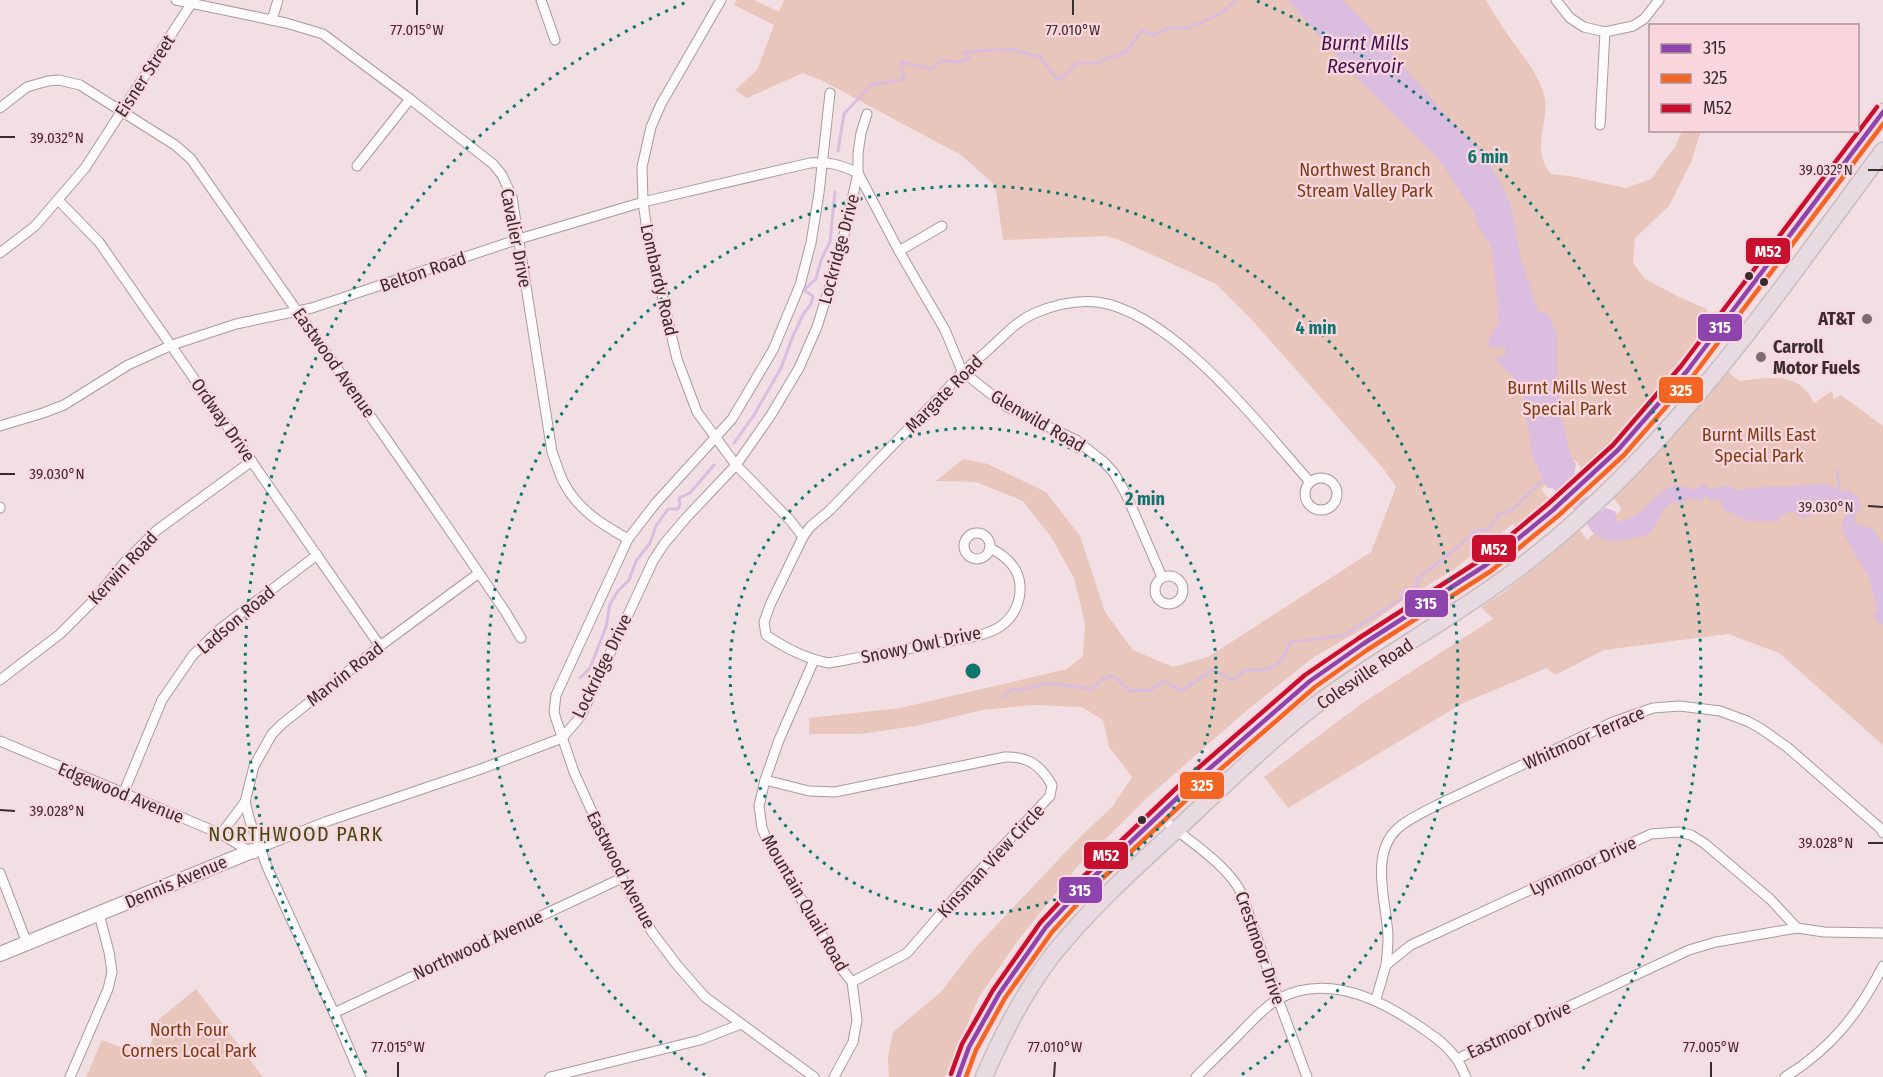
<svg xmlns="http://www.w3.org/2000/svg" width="1883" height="1077" viewBox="0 0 1883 1077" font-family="'Fira Sans Condensed',sans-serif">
  <rect width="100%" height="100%" fill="#f2dfe3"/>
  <g fill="#e8c6bb">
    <path d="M736,0H754L779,12L784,0H1486C1493,12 1500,24 1508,35C1521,54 1541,76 1545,99C1548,125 1531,151 1551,174L1570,176L1626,188L1651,179L1675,147L1682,131H1701L1691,162L1669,206L1635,238L1633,263L1645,279L1679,297L1707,309V311L1717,316C1676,371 1632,422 1583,470L1575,460L1541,489L1549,499L1516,528L1513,524L1453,570L1402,601L1368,626L1314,657L1252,706L1148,797L1077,867L1019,939L979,997L945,1077H889L888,1057L893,1032L941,992L975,948L1075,842L1112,807L1132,777L1109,747L1103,720L1082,707L1034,705L983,710L915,726L860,734H809V718L900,708L1067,669L1083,656L1085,623L1074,578L1051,537L1023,501L976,482L936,481L963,459L988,464L1046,492L1080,536L1105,612L1133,650L1173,667L1208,657L1371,552L1396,487L1383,468L1251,319L1216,284L1122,241L1107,236L1003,240L995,185L961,155L821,80L803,73L747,98L735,90L757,70L774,25L734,5Z"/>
    <path d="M1725,369L1739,381C1769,378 1798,370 1814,403L1832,391L1834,399L1841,395L1883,426V745L1779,653L1728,634L1604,650L1555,675L1547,668L1463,703L1288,808L1264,777L1361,704L1493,619L1481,607L1504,592L1555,552L1552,549L1578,527L1587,540L1622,509L1612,497Z"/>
    <polygon points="196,989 263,1077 86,1077 102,1040 147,1057 158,1020"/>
  </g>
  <g fill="#dabddf">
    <polygon points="1288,0 1343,0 1374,32 1445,114 1482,151 1503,187 1512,209 1521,258 1538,311 1548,314 1557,334 1557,388 1561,413 1571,457 1576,464 1574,475 1562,485 1560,489 1547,488 1532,454 1521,385 1495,359 1506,354 1505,347 1493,348 1487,344 1498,323 1497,296 1491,246 1478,226 1474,213 1439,159 1345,65"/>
    <path d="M1704,484L1711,489L1726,485L1738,491L1746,488L1825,484L1834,487L1838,491H1850L1858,498L1861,506L1855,516L1856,524L1872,528L1879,539L1883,542V625L1877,623L1873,614L1877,610L1870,580L1844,535L1842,524L1847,509L1839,504L1825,500L1811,515L1801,519L1793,511L1781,516L1778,521H1747L1723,509L1721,500H1711L1705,496L1701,501L1689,498L1682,503H1669L1649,534C1626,540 1601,550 1587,524L1605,508L1615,511L1618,523C1624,520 1630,518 1636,515C1658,501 1663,476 1693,490Z"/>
  </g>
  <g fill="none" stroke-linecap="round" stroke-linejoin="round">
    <g stroke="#dabddf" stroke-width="3">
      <polyline points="838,151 844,114 871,85 904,79 901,62 932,69 941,60 957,62 970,59 964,52 1011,49 1041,57 1052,74 1060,80 1077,63 1096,63 1126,52 1142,31 1153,35 1170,28 1189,28 1221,13 1236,0"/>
      <polyline points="734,443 754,415 781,368 793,336 804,313 811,304 813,296 804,290 816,279 821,260 830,242 835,192"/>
      <polyline points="1837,470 1840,495"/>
      <polyline points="580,678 590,668 606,627 610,604 618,591 629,580 636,561 650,543 656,526 668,509 678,509 680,504 679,498 690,493 714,465"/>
      <path d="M1003,697L1012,689L1021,690L1049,683L1092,689L1102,679L1111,676L1117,679L1130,691L1151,690L1164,681L1182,691L1212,670L1234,680L1245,670C1272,670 1280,670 1290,642L1343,636L1401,599L1403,591L1419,587L1416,580L1458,547L1475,531L1489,529L1499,514L1512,510L1544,479"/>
    </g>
    <polyline stroke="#dabddf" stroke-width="18" points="1554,464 1556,479 1598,521"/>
    <g stroke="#a99a9e" stroke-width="11">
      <g id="street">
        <path d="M176,0L286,23L323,34L410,99L493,164L502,175L512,197L552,452C556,462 559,474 564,483C578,510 603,525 628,539"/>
        <polyline points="541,0 555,40"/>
        <polyline points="721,0 661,104 651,127 642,167 643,202 647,230 677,359 697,412 736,465 790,520 803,537"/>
        <polyline points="1556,0 1570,18 1584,27 1605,32 1633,26 1644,19 1659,0"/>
        <polyline points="272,20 278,0"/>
        <polyline points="0,108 27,87 48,81 59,80 80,85 175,145 191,159 431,503 505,611 521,638"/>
        <polyline points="1600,125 1605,32"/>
        <polyline points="357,166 410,99"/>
        <polyline points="858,173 899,251 945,330 962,371 1007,407 1076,440 1104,462 1114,473 1126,494 1162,577"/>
        <polyline points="58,200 99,242 380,646"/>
        <polyline points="899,251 942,226"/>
        <polyline points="0,253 35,226 85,168 191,4"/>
        <path d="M0,426L43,413L64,405L128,365L172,345L236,324L312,308L519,239L643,202L810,163C828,161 841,165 858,173"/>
        <circle cx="1321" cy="494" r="16"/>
        <polyline points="0,507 0,508"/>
        <circle cx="977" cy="546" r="13"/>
        <path d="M990,548C1006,556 1019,567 1020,586C1021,601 1014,617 1001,626C985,637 959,639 939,643C903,650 866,656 829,663C807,659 785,648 766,635L764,622L770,605L803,537L810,527L830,510L949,387C961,371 974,363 988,350C1003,337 1016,321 1035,313C1054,305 1076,300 1097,302C1173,312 1261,427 1310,482"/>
        <circle cx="1169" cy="590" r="14"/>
        <polyline points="814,660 779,740 765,780 759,806 762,828 766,838 841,968 852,982 857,1020 853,1042 834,1077"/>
        <polyline points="0,680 60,634 93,601 125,562 157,530 252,461"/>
        <polyline points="0,741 221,834 254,854"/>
        <path d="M765,780L809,791L835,792L1005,757C1028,756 1040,765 1052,785L1050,796L959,893L907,953L852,982"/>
        <polyline points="123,794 162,700 193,655 220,629 317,555"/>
        <path d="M1158,815C1185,839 1227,863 1242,894L1278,999L1307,1077"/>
        <polyline points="221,834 245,802"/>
        <polyline points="252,851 325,822 481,769 562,738 581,716 653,561 664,544 686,518 736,465 771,415 799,368 817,327 840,253 858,173 858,153 861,133 867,114"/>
        <polyline points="0,873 27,943"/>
        <path d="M1386,965C1387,956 1388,946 1388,937C1387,903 1369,856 1397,829C1408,819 1424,812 1437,805L1613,722L1653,708L1680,706L1720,711L1747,721L1760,728L1787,747L1880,828L1883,833"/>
        <polyline points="1376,999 1386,965 1411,945 1651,834 1678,832 1691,835 1704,843 1770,899 1797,928"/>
        <polyline points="334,1013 622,878"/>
        <polyline points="1457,1059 1689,950 1716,942 1797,928 1824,932 1883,933"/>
        <polyline points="70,1077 108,989 112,972 109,952 99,914"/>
        <polyline points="361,1077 334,1013 268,869 250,821 245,802 254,766 272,734 282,724 380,646 479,573"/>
        <polyline points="550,1077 700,1040 741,1024"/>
        <polyline points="814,1077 705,997 677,965 652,932 622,878 574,772 556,719 554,712 556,695 628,539 655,504 732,419 773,350 800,285 811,243 819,193 830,93"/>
        <path d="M1196,1077C1213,1060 1231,1043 1248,1025C1257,1016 1268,1004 1280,998C1325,975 1374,996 1413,1022C1428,1032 1444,1042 1455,1057C1460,1062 1462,1070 1466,1077"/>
        <path d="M1785,1077C1831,1049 1859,1013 1883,966"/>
      </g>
    </g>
    <g stroke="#a99a9e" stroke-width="16">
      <polyline id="secondary" points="0,954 252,851"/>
    </g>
    <g stroke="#c7bebf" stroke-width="19">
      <g id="highway">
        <polyline points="958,1077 969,1047 999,994 1046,927 1085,885 1194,782 1261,722 1310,681 1363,644 1486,565 1553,510 1618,450 1687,371 1883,112"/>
        <path d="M984,1077C1002,1035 1023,994 1051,957C1095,901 1152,853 1204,804C1247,764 1289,722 1338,689C1410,639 1487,597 1554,540C1685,430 1782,287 1883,151"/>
      </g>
    </g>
    <use href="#street" stroke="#fdfafb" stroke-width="9"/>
    <use href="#secondary" stroke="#fdfafb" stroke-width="14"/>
    <use href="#highway" stroke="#e7dae1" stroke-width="16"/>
    <g stroke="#fad7df" stroke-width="9">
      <polyline id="bus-1" points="958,1077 969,1047 999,994 1046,927 1085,885 1194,782 1310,681 1363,644 1486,565 1553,510 1618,450 1687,371 1883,112"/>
    </g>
    <g stroke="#fad7df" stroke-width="9">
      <polyline id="bus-2" points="966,1077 976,1050 1005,998 1052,932 1090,890 1199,788 1315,687 1367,650 1491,571 1558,516 1624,455 1693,376 1883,124"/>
    </g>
    <g stroke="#fad7df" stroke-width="9">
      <polyline id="bus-3" points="951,1074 962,1044 993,990 1040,923 1080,880 1189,776 1305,675 1359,638 1482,559 1548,504 1613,445 1681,366 1877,107"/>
    </g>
    <use href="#bus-1" stroke="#8e44ad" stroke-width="4.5"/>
    <use href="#bus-2" stroke="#f26522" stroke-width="4.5"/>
    <use href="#bus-3" stroke="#c8102e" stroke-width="4.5"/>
  </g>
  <path fill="none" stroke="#392c2f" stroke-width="2" d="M417,15V0M1073,15V0M0,137H15M1868,170H1883M0,474H15M1868,506L1883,507M0,810L15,811M1868,843H1883M398,1077V1062M1054,1077L1055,1062M1711,1077V1062"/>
  <g fill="none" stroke="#0f766e" stroke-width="3" stroke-dasharray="3 6">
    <circle cx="973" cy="671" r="243"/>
    <path d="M705 1075A485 485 0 1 1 1241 1075"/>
    <path d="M366 1073A728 728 0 0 1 689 1M1257 1A728 728 0 0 1 1580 1073"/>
  </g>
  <g fill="#392c2f" stroke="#fad7df" stroke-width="2">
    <circle cx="1749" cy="276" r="5"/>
    <circle cx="1764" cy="282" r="5"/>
    <circle cx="1142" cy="820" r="5"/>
  </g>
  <g fill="#7a6b6e" stroke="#fad7df" stroke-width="2">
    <circle cx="1867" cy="319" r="6"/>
    <circle cx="1761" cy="357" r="6"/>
  </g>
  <g text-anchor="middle" stroke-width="4.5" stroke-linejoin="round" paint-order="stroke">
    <g font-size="18" fill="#392c2f" stroke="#fad7df">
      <text transform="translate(145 76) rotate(-57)" y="6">Eisner Street</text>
      <text transform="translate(516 238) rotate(79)" y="6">Cavalier Drive</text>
      <text transform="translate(839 249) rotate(-75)" y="6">Lockridge Drive</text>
      <text transform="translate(423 272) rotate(-19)" y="6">Belton Road</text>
      <text transform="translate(659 280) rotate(77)" y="6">Lombardy Road</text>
      <text transform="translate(334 363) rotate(55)" y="6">Eastwood Avenue</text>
      <text transform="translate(944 394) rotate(-45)" y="6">Margate Road</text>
      <text transform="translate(223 420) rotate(55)" y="6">Ordway Drive</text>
      <text transform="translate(1038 421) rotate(30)" y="6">Glenwild Road</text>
      <text transform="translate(123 568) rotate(-47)" y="6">Kerwin Road</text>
      <text transform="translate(236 620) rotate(-40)" y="6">Ladson Road</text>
      <text transform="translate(921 645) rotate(-12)" y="6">Snowy Owl Drive</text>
      <text transform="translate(602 666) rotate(-64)" y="6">Lockridge Drive</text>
      <text transform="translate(345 674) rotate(-38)" y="6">Marvin Road</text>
      <text transform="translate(1365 674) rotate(-34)" y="6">Colesville Road</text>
      <text transform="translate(1584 738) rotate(-24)" y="6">Whitmoor Terrace</text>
      <text transform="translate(121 793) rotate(22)" y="6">Edgewood Avenue</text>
      <text transform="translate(991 861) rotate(-47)" y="6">Kinsman View Circle</text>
      <text transform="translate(1583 866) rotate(-25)" y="6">Lynnmoor Drive</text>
      <text transform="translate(621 870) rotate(63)" y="6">Eastwood Avenue</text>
      <text transform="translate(176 882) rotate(-23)" y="6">Dennis Avenue</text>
      <text transform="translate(805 903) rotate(60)" y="6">Mountain Quail Road</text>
      <text transform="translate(478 945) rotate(-25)" y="6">Northwood Avenue</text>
      <text transform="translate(1260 948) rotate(71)" y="6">Crestmoor Drive</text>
      <text transform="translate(1519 1030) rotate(-25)" y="6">Eastmoor Drive</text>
    </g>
    <g font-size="18" fill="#7c3c12" stroke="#fad7df">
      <text x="1365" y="176">Northwest Branch<tspan x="1365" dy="21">Stream Valley Park</tspan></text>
      <text x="1567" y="394">Burnt Mills West<tspan x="1567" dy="21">Special Park</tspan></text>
      <text x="1759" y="441">Burnt Mills East<tspan x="1759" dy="21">Special Park</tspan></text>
      <text x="189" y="1036">North Four<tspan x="189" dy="21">Corners Local Park</tspan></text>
    </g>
    <g font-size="18" font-weight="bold" fill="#392c2f" stroke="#fad7df" text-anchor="end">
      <text x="1855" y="325">AT&amp;T</text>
      <text x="1773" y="353" text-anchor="start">Carroll<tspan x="1773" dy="21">Motor Fuels</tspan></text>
    </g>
    <g font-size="20" font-style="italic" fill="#3d144b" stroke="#fad7df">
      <text x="1365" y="50">Burnt Mills<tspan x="1365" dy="23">Reservoir</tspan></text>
    </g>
    <g font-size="20" letter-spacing="1.5" fill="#3f490e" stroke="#fad7df">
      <text x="296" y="841">NORTHWOOD PARK</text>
    </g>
  </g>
  <g font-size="15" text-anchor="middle" fill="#392c2f" stroke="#fad7df" stroke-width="4.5" stroke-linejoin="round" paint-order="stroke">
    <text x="417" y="35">77.015°W</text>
    <text x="1073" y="35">77.010°W</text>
    <text x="57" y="143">39.032°N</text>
    <text x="1826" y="175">39.032°N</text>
    <text x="57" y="479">39.030°N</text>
    <text x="1826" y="512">39.030°N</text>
    <text x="57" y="816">39.028°N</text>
    <text x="1826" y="848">39.028°N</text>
    <text x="398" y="1052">77.015°W</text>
    <text x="1055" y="1052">77.010°W</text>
    <text x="1711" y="1052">77.005°W</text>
  </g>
  <circle cx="973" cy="671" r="9" fill="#0f766e" stroke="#fad7df" stroke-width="3"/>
  <g font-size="18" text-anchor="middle" font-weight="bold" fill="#0f766e" stroke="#fad7df" stroke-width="4.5" stroke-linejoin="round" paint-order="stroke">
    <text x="1488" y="163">6 min</text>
    <text x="1316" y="334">4 min</text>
    <text x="1145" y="505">2 min</text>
  </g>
  <g stroke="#fad7df" stroke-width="2">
    <rect x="1745" y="237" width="46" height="28" rx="6" fill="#c8102e"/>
    <rect x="1697" y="313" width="46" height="29" rx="6" fill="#8e44ad"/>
    <rect x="1658" y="376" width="46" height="28" rx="6" fill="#f26522"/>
    <rect x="1471" y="534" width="46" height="29" rx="6" fill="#c8102e"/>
    <rect x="1404" y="589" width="45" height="29" rx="6" fill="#8e44ad"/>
    <rect x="1179" y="771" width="46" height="29" rx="6" fill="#f26522"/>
    <rect x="1083" y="841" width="46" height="29" rx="6" fill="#c8102e"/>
    <rect x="1058" y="876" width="45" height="28" rx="6" fill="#8e44ad"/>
  </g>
  <g font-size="16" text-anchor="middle" font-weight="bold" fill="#fff">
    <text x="1768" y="257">M52</text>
    <text x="1720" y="333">315</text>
    <text x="1681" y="396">325</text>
    <text x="1494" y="555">M52</text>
    <text x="1426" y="609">315</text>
    <text x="1202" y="791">325</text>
    <text x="1106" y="861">M52</text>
    <text x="1080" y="896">315</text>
  </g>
  <rect x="1649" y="24" width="210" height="108" fill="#fad7df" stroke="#ad9399" stroke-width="1.5"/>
  <rect x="1661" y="44" width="30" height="9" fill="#8e44ad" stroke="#ad9399" stroke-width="1.5"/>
  <text x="1703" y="54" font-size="18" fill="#392c2f">315</text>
  <rect x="1661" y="74" width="30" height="9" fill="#f26522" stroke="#ad9399" stroke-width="1.5"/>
  <text x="1703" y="84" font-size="18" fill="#392c2f">325</text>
  <rect x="1661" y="104" width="30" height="9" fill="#c8102e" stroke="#ad9399" stroke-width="1.5"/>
  <text x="1703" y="114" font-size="18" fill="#392c2f">M52</text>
</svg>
